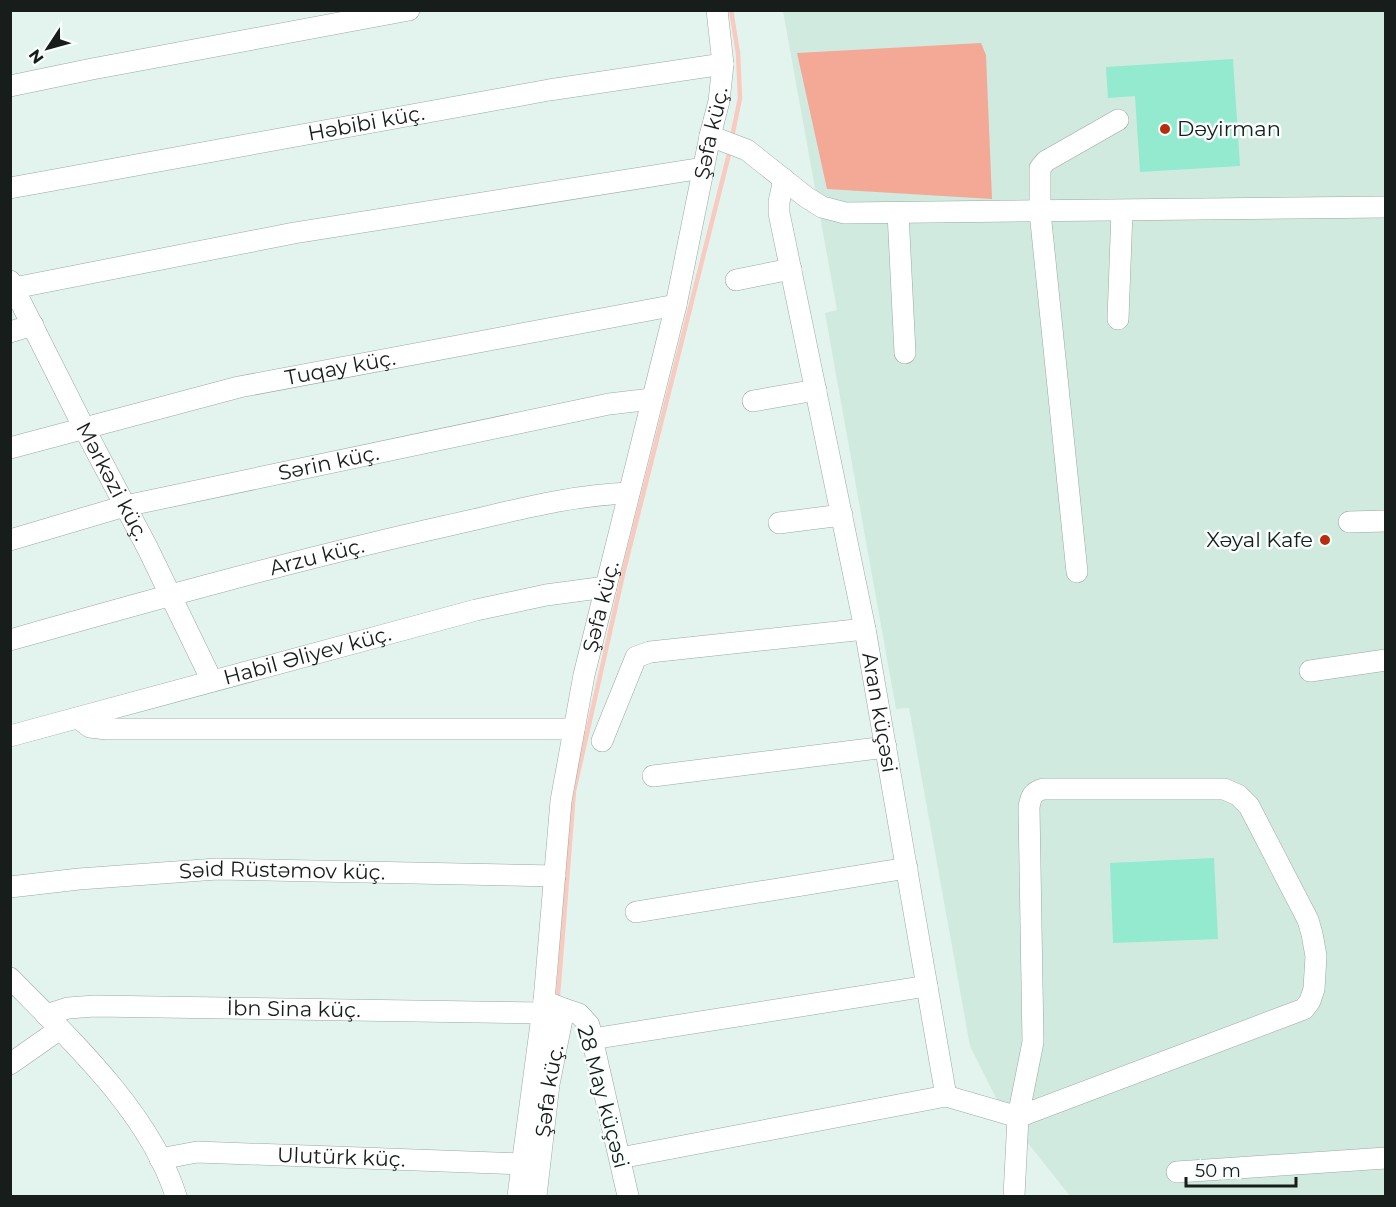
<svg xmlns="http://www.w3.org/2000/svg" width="1396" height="1207" viewBox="0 0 1396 1207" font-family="Montserrat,sans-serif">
  <rect width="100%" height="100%" fill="#e3f4ee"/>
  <polygon fill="#d0eae0" points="783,11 1385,11 1385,1196 1070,1196 1003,1112 970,1046 909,708 896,709 825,313 837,310"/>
  <polygon fill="#f4a997" points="981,43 986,55 992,199 827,189 797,53"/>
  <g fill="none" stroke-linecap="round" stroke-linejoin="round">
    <g stroke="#f9cabf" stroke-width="4.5">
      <polyline points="731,10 738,53 740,98 732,137"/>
      <polyline points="558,995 574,791 624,570 729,154"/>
    </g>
  </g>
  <g fill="#93eace">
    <polygon points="1233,59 1240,166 1140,172 1135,96 1108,98 1106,67"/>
    <polygon points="1214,858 1218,939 1113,943 1110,863"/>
  </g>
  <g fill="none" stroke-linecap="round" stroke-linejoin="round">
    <g stroke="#99a9a3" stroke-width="22">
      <g id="minor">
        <polyline points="10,86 92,69 409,10"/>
        <polyline points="710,136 747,150 806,197 822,207 845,213 1386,207"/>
        <path id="s1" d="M784,179L779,202V213L865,629L946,1096L1018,1117L1014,1196"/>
        <path id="s2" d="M10,188L549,90L723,64"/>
        <polyline points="898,213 905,353"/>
        <polyline points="736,280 791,269"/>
        <path id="s3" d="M10,281L84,428L148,549L212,681"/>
        <polyline points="14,288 294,233 703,168"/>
        <polyline points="1118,319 1122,211"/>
        <polyline points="10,332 33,325"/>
        <polyline points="753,401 816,390"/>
        <path id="s4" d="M10,448L239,387L676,305"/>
        <polyline points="1349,522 1386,521"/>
        <polyline points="779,523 842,515"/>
        <path id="s5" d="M10,540L125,506L609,404L652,399"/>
        <polyline points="1077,572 1040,212 1040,168 1046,161 1118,120"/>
        <path id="s6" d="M10,640C155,599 299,559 446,526C506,513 567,495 629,493"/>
        <polyline points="1310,671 1386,660"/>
        <polyline points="78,718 90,727 107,729 574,729"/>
        <path id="s7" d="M10,736L476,610L546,595L606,587"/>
        <polyline points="602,741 636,657 650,652 865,629"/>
        <polyline points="653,776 886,747"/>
        <path d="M1043,789H1224L1238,795L1249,806L1308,920L1312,934L1316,956L1314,989L1310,1001L1304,1009L1018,1117L1033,1042L1029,807C1031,796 1033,792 1043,789Z"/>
        <path id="s8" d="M10,887L79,879L217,869L555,876"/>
        <polyline points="636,912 907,868"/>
        <path d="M10,978C70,1039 150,1113 176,1196"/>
        <polyline points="564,1009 579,1014 589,1025 628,1196"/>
        <path id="s9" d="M46,1015L68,1008L95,1006L543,1013"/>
        <polyline points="592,1039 927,986"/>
        <polyline points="10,1064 60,1029"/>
        <polyline points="620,1158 946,1096"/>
        <path id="s10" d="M160,1159L197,1152L522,1164"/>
        <polyline points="1177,1172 1386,1158"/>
        <polyline points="518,1196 544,1001"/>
        <path id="s11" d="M536,1196L549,1084L564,1009L544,1001L561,801L584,675L676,305L710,136L719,101L723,64L717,10"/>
      </g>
    </g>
    <use href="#minor" stroke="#fff" stroke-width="21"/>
  </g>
  <g fill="#b82d0d" stroke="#f8fffc" stroke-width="2">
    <circle cx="1165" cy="129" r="6"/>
    <circle cx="1325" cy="540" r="6"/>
  </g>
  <g text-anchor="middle" stroke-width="5" stroke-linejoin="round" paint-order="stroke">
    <g font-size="21" fill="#171d1b" stroke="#f8fffc">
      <text dy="7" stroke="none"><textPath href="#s2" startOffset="362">Həbibi küç.</textPath></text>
      <text dy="7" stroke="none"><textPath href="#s11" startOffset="1096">Şəfa küç.</textPath></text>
      <text dy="7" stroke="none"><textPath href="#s4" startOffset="340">Tuqay küç.</textPath></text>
      <text dy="7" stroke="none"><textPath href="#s5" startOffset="328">Sərin küç.</textPath></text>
      <text dy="7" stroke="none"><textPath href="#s3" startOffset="225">Mərkəzi küç.</textPath></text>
      <text dy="7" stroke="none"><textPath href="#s6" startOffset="318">Arzu küç.</textPath></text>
      <text dy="7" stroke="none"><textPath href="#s11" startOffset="610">Şəfa küç.</textPath></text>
      <text dy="7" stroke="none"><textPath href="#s7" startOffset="308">Habil Əliyev küç.</textPath></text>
      <text dy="7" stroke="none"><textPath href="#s1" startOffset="544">Aran küçəsi</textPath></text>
      <text dy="7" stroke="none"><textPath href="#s8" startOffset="273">Səid Rüstəmov küç.</textPath></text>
      <text dy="7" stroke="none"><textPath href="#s9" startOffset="249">İbn Sina küç.</textPath></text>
      <text dy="7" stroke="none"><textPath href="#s11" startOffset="106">Şəfa küç.</textPath></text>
      <text transform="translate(603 1097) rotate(75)" y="7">28 May küçəsi</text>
      <text dy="7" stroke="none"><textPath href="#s10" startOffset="182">Ulutürk küç.</textPath></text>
    </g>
    <g font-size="21" fill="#171d1b" stroke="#f8fffc" text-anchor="start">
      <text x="1177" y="136">Dəyirman</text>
      <text x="1313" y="547" text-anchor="end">Xəyal Kafe</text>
    </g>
  </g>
  <rect width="1396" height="1207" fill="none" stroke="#171d1b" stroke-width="24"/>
  <g transform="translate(48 48) rotate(234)" stroke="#f8fffc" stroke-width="4.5" paint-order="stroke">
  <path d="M0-4.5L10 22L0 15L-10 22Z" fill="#171d1b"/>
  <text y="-9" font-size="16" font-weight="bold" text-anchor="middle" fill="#171d1b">N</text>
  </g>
  <path d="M1186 1177v9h110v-9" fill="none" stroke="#171d1b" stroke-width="3"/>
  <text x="1195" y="1177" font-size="18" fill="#171d1b" stroke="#f8fffc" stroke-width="4.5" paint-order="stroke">50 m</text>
</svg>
